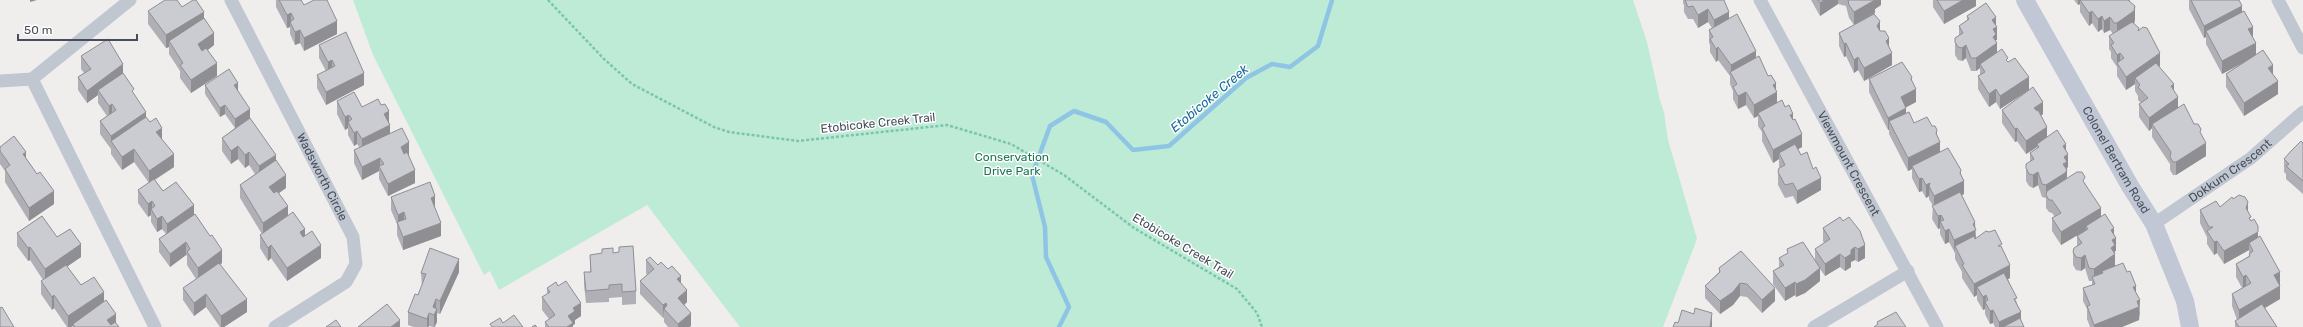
<svg xmlns="http://www.w3.org/2000/svg" width="2303" height="327" viewBox="0 0 2303 327" font-family="Rubik,sans-serif">
  <rect width="100%" height="100%" fill="#f0eded"/>
  <polygon fill="#beebd6" points="353,0 1633,0 1647,42 1660,100 1664,112 1668,140 1697,239 1663,327 740,327 647,205 499,290 490,271 484,275 373,55"/>
  <g fill="none" stroke-linecap="round" stroke-linejoin="round">
    <polyline stroke="#8fc5e4" stroke-width="4.5" points="1059,327 1069,307 1046,257 1045,227 1032,175 1050,126 1074,111 1106,122 1133,150 1169,146 1246,78 1272,64 1290,67 1318,46 1332,0"/>
    <polyline stroke="#79c6ac" stroke-width="2.5" stroke-dasharray="3 2" stroke-linecap="butt" points="548,0 604,59 632,84 714,127 729,132 798,141 947,125 1011,144 1064,175 1134,228 1237,289 1257,313 1262,327"/>
    <g stroke="#c1c7d1" stroke-width="13">
      <path id="s1" d="M231,0L353,237L356,264L346,282L275,327"/>
      <path id="s2" d="M1760,0L1937,327"/>
      <polyline points="2278,0 2303,48"/>
      <polyline points="32,79 155,327"/>
      <polyline points="0,81 32,79 130,0"/>
      <path id="s3" d="M2154,224L2251,158L2303,112"/>
      <polyline points="1814,327 1908,271"/>
    </g>
    <path stroke="#c1c7d5" stroke-width="18" id="s4" d="M2025,0L2130,186L2154,224L2185,301L2190,327"/>
  </g>
  <g fill="#afafb5">
    <polygon points="276,0 301,0 304,5 337,34 304,51 300,43 295,45 290,34 290,27 287,28 276,7"/>
    <polygon points="1683,0 1724,0 1729,19 1768,76 1776,90 1777,103 1793,120 1802,147 1798,149 1821,190 1797,204 1793,196 1785,198 1778,185 1778,172 1780,168 1779,166 1779,159 1773,163 1762,141 1762,132 1758,126 1758,116 1754,118 1746,105 1738,109 1733,99 1733,91 1730,84 1730,76 1718,60 1716,62 1710,52 1710,45 1709,43 1709,30 1712,28 1708,22 1698,28 1693,19 1688,19 1684,12 1684,5 1683,3"/>
    <polygon points="1811,0 1881,0 1881,5 1875,9 1875,13 1856,24 1880,30 1889,46 1892,65 1864,81 1858,70 1854,73 1846,56 1844,57 1839,46 1839,33 1854,25 1849,18 1846,6 1838,4 1820,16"/>
    <polygon points="1933,0 1976,0 1976,6 1944,24 1933,7"/>
    <polygon points="2074,0 2130,0 2130,2 2135,19 2134,24 2160,66 2159,67 2174,90 2178,107 2194,124 2201,135 2206,156 2176,175 2173,175 2170,170 2170,164 2152,137 2152,128 2149,131 2139,117 2139,104 2141,103 2138,100 2138,96 2135,91 2135,84 2126,90 2117,76 2117,67 2111,58 2111,52 2109,49 2109,36 2113,34 2110,30 2104,33 2102,29 2098,32 2092,23 2089,26 2080,12 2080,4 2078,5"/>
    <polygon points="2189,0 2239,0 2242,12 2253,38 2256,55 2273,74 2278,94 2244,116 2226,87 2226,74 2244,62 2222,74 2206,44 2206,37 2204,38 2189,9"/>
    <polygon points="182,7 204,18 214,45 208,50 217,76 191,93 180,78 180,71 169,54 169,47 166,48 148,24 148,11"/>
    <polygon points="1967,16 1996,25 1997,40 1996,40 1996,41 1997,53 2008,62 2029,90 2000,109 1996,102 1989,107 1978,89 1978,76 1980,75 1980,68 1976,71 1971,71 1966,58 1962,61 1958,60 1955,55 1955,38 1959,35 1959,26 1967,21"/>
    <polygon points="319,45 364,85 326,105 317,88 317,75 326,71 319,58"/>
    <polygon points="81,56 123,74 146,117 162,139 174,167 155,180 163,191 194,215 222,263 220,265 247,312 224,327 220,327 206,307 194,316 183,300 183,288 196,279 187,265 187,256 186,255 170,267 159,252 159,239 166,234 162,229 157,232 151,222 151,215 148,217 138,203 138,190 149,183 134,162 122,170 111,154 111,149 100,134 100,121 107,116 98,103 98,95 87,103 78,90 78,77 84,73 81,69"/>
    <polygon points="1869,79 1912,82 1916,102 1906,107 1906,113 1914,123 1937,136 1940,151 1961,175 1964,194 1962,195 1975,228 1976,239 2002,249 2010,278 2008,279 2017,303 2021,321 2024,327 1995,327 1993,323 1990,324 1985,314 1985,309 1983,310 1977,300 1977,295 1974,297 1962,278 1962,272 1955,259 1955,253 1949,242 1945,244 1940,234 1940,228 1938,229 1932,219 1933,206 1929,199 1929,196 1926,198 1922,191 1919,192 1912,178 1912,169 1908,171 1889,134 1889,130 1888,130 1869,92"/>
    <polygon points="205,85 238,91 250,118 276,160 286,188 279,193 288,216 305,236 321,258 287,281 271,258 268,261 260,248 260,235 262,234 240,198 240,185 255,174 249,165 245,168 238,159 231,164 222,151 222,138 235,128 225,114 220,117 205,94"/>
    <polygon points="337,101 389,122 390,133 409,155 408,156 415,183 388,196 379,179 379,171 362,180 354,163 354,150 360,148 357,144 354,146 348,135 348,128 345,130 337,114"/>
    <polygon points="2002,110 2043,114 2041,116 2047,137 2066,150 2068,167 2067,168 2067,178 2085,183 2101,217 2114,235 2116,251 2115,251 2115,266 2136,293 2140,313 2139,320 2122,327 2090,327 2087,319 2087,309 2083,301 2083,288 2092,285 2092,281 2089,281 2085,268 2081,271 2076,270 2073,265 2073,252 2077,246 2077,236 2086,230 2061,245 2052,231 2052,218 2055,217 2052,213 2049,212 2046,208 2046,198 2042,197 2038,185 2033,188 2029,186 2026,181 2026,168 2030,162 2030,153 2037,149 2037,147 2026,154 2017,141 2015,142 2002,123"/>
    <polygon points="2303,143 2303,194 2286,179 2286,174 2284,172 2284,159"/>
    <polygon points="0,147 26,158 54,204 29,221 5,182 5,171 0,164"/>
    <polygon points="391,197 435,209 441,236 403,250 397,235 397,224 391,210"/>
    <polygon points="2233,199 2248,212 2251,221 2258,238 2280,285 2280,299 2265,308 2277,327 2235,327 2235,321 2237,320 2232,306 2232,294 2242,288 2236,277 2236,264 2249,256 2249,250 2224,264 2217,253 2214,255 2207,244 2207,237 2200,223 2200,210 2220,207"/>
    <polygon points="1840,217 1865,258 1858,262 1855,260 1851,262 1851,267 1845,271 1840,267 1825,276 1820,269 1820,281 1805,293 1796,297 1795,295 1785,301 1773,284 1773,271 1779,267 1779,258 1815,261 1815,249 1824,243 1823,241 1823,228"/>
    <polygon points="17,233 57,237 81,257 67,266 81,285 104,301 116,323 119,327 73,327 73,326 71,327 67,327 54,308 52,310 41,294 41,281 43,280 30,260 28,261 17,246"/>
    <polygon points="602,249 613,253 636,291 636,304 622,305 622,297 609,298 609,302 586,303 584,285 584,272 590,272 590,255 602,254"/>
    <polygon points="1741,251 1775,301 1762,313 1747,297 1740,296 1733,305 1720,314 1705,298 1705,286 1719,272 1719,268"/>
    <polygon points="646,260 658,265 681,283 687,302 684,305 691,326 689,327 668,327 664,322 664,318 663,318 640,294 640,281 647,275 646,273"/>
    <polygon points="459,272 440,314 437,313 437,322 435,327 433,327 429,326 428,327 414,327 408,325 408,312 418,295 422,286 421,273"/>
    <polygon points="547,288 581,316 575,320 575,324 573,325 573,327 545,327 545,322 549,319 542,310 542,297 547,294"/>
  </g>
  <g fill="#8e8e93">
    <polygon points="30,0 37,0 30,2"/>
    <polygon points="1824,0 1838,0 1838,4 1820,16 1820,3"/>
    <polygon points="1873,0 1881,0 1881,5 1875,9 1875,13 1854,25 1854,12"/>
    <polygon points="1963,0 1976,0 1976,6 1944,24 1944,11"/>
    <polygon points="2078,0 2080,0 2080,4 2078,5"/>
    <polygon points="2135,6 2135,19 2134,24 2117,36 2117,23"/>
    <polygon points="2242,6 2242,19 2206,31 2206,37 2204,38 2204,26"/>
    <polygon points="1708,9 1708,22 1698,28 1698,15"/>
    <polygon points="2092,11 2092,23 2089,26 2089,13"/>
    <polygon points="204,12 204,25 169,41 169,47 166,48 166,35"/>
    <polygon points="1729,12 1729,25 1714,33 1714,20"/>
    <polygon points="291,13 291,24 290,22 290,27 287,28 287,15"/>
    <polygon points="2102,16 2102,29 2098,32 2098,19"/>
    <polygon points="1996,17 1996,28 1997,27 1997,40 1996,40 1996,43 1997,43 1997,56 1980,64 1980,68 1976,71 1976,58 1992,20"/>
    <polygon points="2110,17 2110,30 2104,33 2104,21"/>
    <polygon points="337,21 337,34 304,51 304,38"/>
    <polygon points="1880,21 1880,34 1877,26"/>
    <polygon points="2253,27 2253,40 2248,29"/>
    <polygon points="300,30 300,43 295,45 295,32"/>
    <polygon points="214,33 214,45 198,57 198,44"/>
    <polygon points="1889,38 1889,50 1886,41"/>
    <polygon points="1846,43 1846,56 1844,57 1844,44"/>
    <polygon points="2256,43 2256,56 2222,74 2222,61"/>
    <polygon points="1966,45 1966,58 1962,61 1962,48"/>
    <polygon points="1718,47 1718,60 1716,62 1716,49"/>
    <polygon points="1756,51 1756,64 1731,74 1731,65"/>
    <polygon points="1892,53 1892,65 1864,81 1864,68"/>
    <polygon points="2120,53 2120,66 2117,64 2117,55"/>
    <polygon points="2160,53 2160,66 2137,82 2135,78 2135,84 2126,90 2126,77"/>
    <polygon points="1858,57 1858,70 1854,73 1854,60"/>
    <polygon points="332,60 332,73 328,75 328,62"/>
    <polygon points="217,63 217,76 191,93 191,80"/>
    <polygon points="123,64 123,77 98,90 98,95 87,103 87,91"/>
    <polygon points="2273,65 2273,78 2268,68"/>
    <polygon points="364,73 364,85 326,105 326,92"/>
    <polygon points="1912,77 1912,90 1916,89 1916,102 1901,110 1901,97"/>
    <polygon points="2029,77 2029,90 2000,109 2000,96"/>
    <polygon points="2278,81 2278,94 2244,116 2244,103"/>
    <polygon points="238,83 238,92 234,85"/>
    <polygon points="1776,83 1776,93 1777,92 1777,105 1758,113 1758,116 1754,118 1754,105 1773,85"/>
    <polygon points="2174,84 2174,97 2171,86"/>
    <polygon points="1996,89 1996,102 1989,107 1989,94"/>
    <polygon points="1746,92 1746,105 1738,109 1738,96"/>
    <polygon points="2178,97 2178,110 2152,124 2152,128 2149,131 2149,118"/>
    <polygon points="2043,102 2043,114 2034,120 2034,108"/>
    <polygon points="112,104 112,117 109,119 109,106"/>
    <polygon points="225,105 225,114 220,117 220,108"/>
    <polygon points="1906,108 1906,121 1889,121 1889,130 1888,130 1888,118"/>
    <polygon points="250,109 250,118 235,128 235,119"/>
    <polygon points="389,111 389,124 384,114"/>
    <polygon points="146,112 146,125 111,141 111,149 111,136"/>
    <polygon points="1793,114 1793,127 1790,115"/>
    <polygon points="349,115 349,125 348,122 348,128 345,130 345,117"/>
    <polygon points="390,125 390,138 362,152 362,139"/>
    <polygon points="2047,127 2047,139 2037,144 2037,147 2026,154 2026,141"/>
    <polygon points="162,128 162,141 156,132"/>
    <polygon points="2017,128 2017,141 2015,142 2015,129"/>
    <polygon points="1937,130 1937,143 1940,142 1940,155 1912,166 1912,169 1908,171 1908,158 1936,133"/>
    <polygon points="357,131 357,144 354,146 354,133"/>
    <polygon points="1802,134 1802,147 1782,158 1779,153 1779,159 1773,163 1773,150"/>
    <polygon points="409,142 409,155 401,160 401,147"/>
    <polygon points="2206,143 2206,156 2176,175 2176,162"/>
    <polygon points="2066,144 2066,156 2068,154 2068,167 2067,168 2067,183 2046,196 2046,185 2063,146"/>
    <polygon points="238,146 238,159 231,164 231,151"/>
    <polygon points="134,149 134,162 122,170 122,157"/>
    <polygon points="26,152 26,165 23,154"/>
    <polygon points="249,152 249,165 245,168 245,155"/>
    <polygon points="174,154 174,167 149,183 149,171"/>
    <polygon points="276,155 276,168 259,179 259,166"/>
    <polygon points="380,158 380,168 379,166 379,171 362,180 362,167"/>
    <polygon points="415,170 415,183 388,196 388,184"/>
    <polygon points="1961,170 1961,182 1964,181 1964,194 1934,208 1934,196 1960,173"/>
    <polygon points="2038,172 2038,185 2033,188 2033,175"/>
    <polygon points="286,175 286,188 269,200 269,187"/>
    <polygon points="1821,178 1821,190 1797,204 1797,191"/>
    <polygon points="1922,178 1922,191 1919,192 1919,179"/>
    <polygon points="1930,183 1929,196 1926,198 1926,185"/>
    <polygon points="54,191 54,204 29,221 29,208"/>
    <polygon points="435,196 435,209 431,198"/>
    <polygon points="152,201 152,211 151,209 151,215 148,217 148,204"/>
    <polygon points="2248,202 2248,215 2246,208"/>
    <polygon points="194,205 194,218 167,236 167,224"/>
    <polygon points="288,206 288,219 263,236 263,223"/>
    <polygon points="2101,208 2101,220 2086,226 2086,230 2061,245 2061,232"/>
    <polygon points="404,212 404,225 398,226 398,215"/>
    <polygon points="1941,215 1941,224 1940,221 1940,228 1938,229 1938,216"/>
    <polygon points="162,216 162,229 157,232 157,219"/>
    <polygon points="1975,222 1976,243 1955,246 1954,253 1954,240 1973,224"/>
    <polygon points="441,223 441,236 403,250 403,237"/>
    <polygon points="2114,228 2114,239 2116,238 2116,251 2115,251 2115,267 2102,271 2102,276 2094,281 2094,269 2111,248 2111,230"/>
    <polygon points="305,229 305,242 300,232"/>
    <polygon points="1949,229 1949,242 1945,244 1945,231"/>
    <polygon points="2258,232 2258,245 2249,243 2249,250 2224,264 2224,251"/>
    <polygon points="2217,241 2217,253 2214,255 2214,242"/>
    <polygon points="186,242 186,255 170,267 170,254"/>
    <polygon points="81,244 81,257 45,282 45,269"/>
    <polygon points="271,245 271,258 268,261 268,248"/>
    <polygon points="321,245 321,258 287,281 287,268"/>
    <polygon points="1865,245 1865,258 1858,262 1858,249"/>
    <polygon points="30,247 30,260 28,261 28,248"/>
    <polygon points="1855,247 1855,260 1851,262 1851,267 1845,271 1845,258 1851,250"/>
    <polygon points="222,250 222,263 198,280 198,268"/>
    <polygon points="1840,254 1840,267 1825,276 1825,264"/>
    <polygon points="2085,255 2085,268 2081,271 2081,258"/>
    <polygon points="459,259 459,272 440,314 440,301"/>
    <polygon points="2010,265 2010,278 1981,293 1977,287 1977,295 1974,297 1974,284"/>
    <polygon points="1820,268 1820,281 1805,293 1796,297 1796,284"/>
    <polygon points="2280,272 2280,285 2274,288 2274,275"/>
    <polygon points="2246,275 2246,288 2243,290 2243,277"/>
    <polygon points="681,276 681,289 677,279"/>
    <polygon points="1795,282 1795,295 1785,301 1785,288"/>
    <polygon points="1740,283 1740,296 1733,305 1720,314 1720,301"/>
    <polygon points="2136,286 2136,299 2133,287"/>
    <polygon points="2280,286 2280,299 2239,323 2239,310"/>
    <polygon points="1775,288 1775,301 1762,313 1762,300"/>
    <polygon points="687,290 687,302 678,311 678,298"/>
    <polygon points="104,292 104,305 73,324 73,326 71,327 68,327 68,316"/>
    <polygon points="206,294 206,307 194,316 194,303"/>
    <polygon points="54,295 54,308 52,310 52,297"/>
    <polygon points="1986,295 1985,309 1983,310 1983,297"/>
    <polygon points="247,299 247,312 224,327 221,327 221,316"/>
    <polygon points="436,299 436,312 437,309 437,322 434,327 434,315 433,307"/>
    <polygon points="2140,300 2139,320 2122,327 2094,327 2094,325"/>
    <polygon points="581,303 581,316 575,320 575,324 573,325 573,327 567,327 568,316 573,308"/>
    <polygon points="666,303 666,311 664,309 663,318 663,305"/>
    <polygon points="1993,310 1993,323 1990,324 1990,311"/>
    <polygon points="2021,312 2021,324 2016,327 1999,327 1999,322"/>
    <polygon points="429,313 429,326 428,327 427,327 427,319"/>
    <polygon points="691,313 691,326 689,327 678,327 678,324"/>
    <polygon points="1712,313 1712,327 1710,327"/>
    <polygon points="116,314 116,326 107,327 107,320"/>
    <polygon points="400,320 400,327 391,327"/>
  </g>
  <g fill="#cbcbd2" stroke="#8e8e93">
    <polygon points="165,0 177,0 182,7 193,0 196,0 204,12 166,35 148,11"/>
    <polygon points="279,0 301,0 304,5 314,0 327,0 337,21 304,38 300,30 295,32 290,22 294,19 291,13 287,15"/>
    <polygon points="1685,0 1724,0 1729,12 1714,20 1708,9 1698,15 1693,6 1688,7"/>
    <polygon points="1818,0 1824,0 1820,3"/>
    <polygon points="1848,0 1875,0 1854,12 1849,5"/>
    <polygon points="1937,0 1963,0 1944,11"/>
    <polygon points="2080,0 2128,0 2135,6 2134,11 2117,23 2114,23 2110,17 2104,21 2102,16 2098,19 2092,11 2089,13"/>
    <polygon points="2191,0 2239,0 2242,6 2204,26"/>
    <polygon points="1986,3 1996,17 1992,20 1997,27 1993,29 1996,34 1993,37 1997,43 1976,58 1971,58 1966,45 1962,48 1958,47 1955,42 1955,38 1963,33 1959,26 1969,19 1967,16"/>
    <polygon points="2244,11 2253,27 2248,29 2256,43 2222,61 2206,31"/>
    <polygon points="1737,14 1756,51 1731,65 1718,47 1716,49 1710,39 1713,37 1709,30"/>
    <polygon points="1874,14 1880,21 1877,26 1880,31 1885,31 1889,38 1886,41 1892,53 1864,68 1858,57 1854,60 1846,43 1844,44 1839,33"/>
    <polygon points="204,18 214,33 198,44 202,51 206,48 217,63 191,80 180,65 183,63 169,41"/>
    <polygon points="2132,22 2139,28 2138,31 2143,27 2147,28 2160,53 2126,77 2117,63 2124,58 2120,53 2117,55 2111,45 2114,43 2109,36"/>
    <polygon points="346,32 364,73 326,92 317,75 335,66 332,60 328,62 319,45"/>
    <polygon points="108,39 123,64 87,91 78,77 91,69 81,56"/>
    <polygon points="2002,49 2008,58 2006,60 2008,62 2015,58 2029,77 2000,96 1996,89 1989,94 1978,76 1985,72 1980,64"/>
    <polygon points="2263,50 2273,65 2268,68 2278,81 2244,103 2226,74"/>
    <polygon points="1759,56 1768,76 1771,75 1776,83 1773,85 1777,92 1754,105 1746,92 1738,96 1733,87 1737,84 1730,72"/>
    <polygon points="1902,62 1912,77 1911,79 1916,89 1901,97 1906,108 1888,118 1869,79"/>
    <polygon points="2156,63 2174,84 2171,86 2178,97 2149,118 2139,104 2148,98 2138,87 2140,85 2135,78"/>
    <polygon points="229,69 238,83 234,85 250,109 235,119 225,105 220,108 205,85"/>
    <polygon points="123,73 134,89 132,91 146,112 111,136 100,121 116,110 112,104 109,106 98,90"/>
    <polygon points="2033,87 2043,102 2034,108 2037,111 2038,110 2047,127 2026,141 2017,128 2015,129 2002,110"/>
    <polygon points="354,92 362,107 378,99 381,105 385,104 389,111 384,114 390,125 362,139 357,131 354,133 348,122 352,119 349,115 345,117 337,101"/>
    <polygon points="1782,100 1785,107 1789,105 1793,114 1790,115 1793,120 1795,119 1802,134 1773,150 1762,128 1765,126 1758,113"/>
    <polygon points="2184,104 2194,124 2198,124 2201,129 2200,132 2206,143 2176,162 2173,162 2170,157 2171,152 2152,124"/>
    <polygon points="1909,112 1914,123 1927,117 1932,126 1935,126 1937,130 1936,133 1940,142 1908,158 1889,121"/>
    <polygon points="146,117 150,122 156,118 162,128 156,132 174,154 149,171 134,149 122,157 111,141"/>
    <polygon points="250,118 276,155 259,166 249,152 245,155 238,146 231,151 222,138"/>
    <polygon points="402,128 409,142 401,147 404,154 407,152 415,170 388,184 379,166 384,164 380,158 362,167 354,150"/>
    <polygon points="2057,130 2066,144 2063,146 2068,154 2064,157 2067,162 2063,164 2067,170 2065,173 2046,185 2042,184 2038,172 2033,175 2029,174 2026,168 2026,164 2034,159 2030,153 2039,147 2037,144"/>
    <polygon points="14,136 26,152 23,154 37,174 40,172 54,191 29,208 5,169 10,165 0,151 0,147"/>
    <polygon points="2301,141 2303,143 2303,181 2286,166 2289,164 2284,159 2291,151"/>
    <polygon points="1795,144 1801,155 1807,152 1813,169 1816,167 1821,178 1797,191 1793,183 1785,185 1778,172 1779,168 1785,165 1779,153"/>
    <polygon points="1948,148 1961,170 1960,173 1964,181 1934,196 1929,186 1930,183 1926,185 1922,178 1919,179 1912,166"/>
    <polygon points="276,160 286,175 269,187 274,193 277,191 288,206 263,223 240,185"/>
    <polygon points="2077,172 2082,172 2085,177 2083,181 2101,208 2061,232 2052,218 2061,213 2052,200 2049,200 2046,195 2047,191"/>
    <polygon points="154,179 163,191 176,182 194,205 167,224 162,216 157,219 151,209 155,206 152,201 148,204 138,190"/>
    <polygon points="430,182 435,196 431,198 441,223 403,237 397,222 406,219 404,212 398,215 391,197"/>
    <polygon points="1960,192 1975,222 1973,224 1976,230 1954,240 1949,229 1945,231 1940,221 1944,220 1941,215 1938,216 1932,206"/>
    <polygon points="2239,195 2245,197 2248,202 2246,208 2251,217 2249,218 2251,221 2254,219 2258,226 2258,232 2224,251 2217,241 2214,242 2207,231 2213,227 2209,227 2200,210 2216,201 2220,207 2232,197 2233,199"/>
    <polygon points="293,212 305,229 300,232 303,237 312,231 321,245 287,268 271,245 268,248 260,235"/>
    <polygon points="195,214 210,236 212,235 222,250 198,268 187,252 190,249 186,242 170,254 159,239"/>
    <polygon points="2105,214 2114,228 2111,230 2116,238 2112,240 2115,245 2111,248 2115,254 2094,269 2089,268 2085,255 2081,258 2076,257 2073,252 2074,248 2082,243 2077,236 2088,229 2086,226"/>
    <polygon points="42,216 57,237 70,229 81,244 45,269 30,247 28,248 17,233"/>
    <polygon points="1840,217 1843,221 1849,217 1860,231 1865,245 1858,249 1855,247 1851,250 1851,254 1845,258 1840,254 1825,264 1815,249 1830,239 1823,228"/>
    <polygon points="1995,230 2002,244 1998,246 2001,246 2010,265 1974,284 1962,265 1964,264 1955,246 1974,236 1975,239 1986,231 1989,232"/>
    <polygon points="2260,236 2280,272 2274,275 2280,286 2239,310 2232,294 2251,283 2246,275 2243,277 2236,264 2250,256 2249,254 2253,251 2249,243"/>
    <polygon points="1803,242 1820,268 1805,280 1796,284 1795,282 1785,288 1773,271 1784,265 1779,258 1788,253 1787,249"/>
    <polygon points="633,246 636,291 622,292 622,284 609,285 609,289 586,291 584,272 591,272 590,255 602,253 602,249 613,248 613,253 619,252 619,247"/>
    <polygon points="430,248 459,259 440,301 436,299 433,307 437,309 434,315 429,313 427,319 408,312 415,294 418,295 426,274 421,273"/>
    <polygon points="1741,251 1775,288 1762,300 1747,284 1740,283 1733,292 1720,301 1705,286 1720,272 1719,268"/>
    <polygon points="650,257 658,265 661,262 668,269 672,266 681,276 677,279 687,290 678,298 691,313 678,324 664,309 667,305 666,303 663,305 640,281 654,269 646,260"/>
    <polygon points="219,263 247,299 221,316 206,294 194,303 183,288"/>
    <polygon points="2123,263 2127,272 2130,271 2136,286 2133,287 2140,300 2137,301 2139,307 2094,325 2087,306 2090,305 2083,288 2095,284 2092,277 2103,273 2102,271"/>
    <polygon points="66,265 81,285 94,277 104,292 68,316 54,295 52,297 41,281"/>
    <polygon points="2004,273 2017,298 2014,299 2021,312 1999,322 1993,310 1990,311 1985,302 1988,300 1986,295 1983,297 1977,287"/>
    <polygon points="566,281 581,303 573,308 575,311 568,316 573,323 567,327 549,327 545,322 555,315 542,297 550,292 547,288 556,282 558,286"/>
    <polygon points="106,300 116,314 107,320 111,325 115,322 119,327 75,327 73,324"/>
    <polygon points="387,304 400,320 391,327 358,327"/>
    <polygon points="2262,304 2277,327 2239,327 2235,321"/>
    <polygon points="2,307 14,327 0,327 0,308"/>
    <polygon points="1695,308 1712,313 1710,327 1673,327 1675,322 1678,323 1682,310 1694,314"/>
    <polygon points="1896,312 1906,327 1874,327 1878,324 1877,322"/>
    <polygon points="514,315 523,327 492,327 490,324 500,318 503,323"/>
    <polygon points="2020,318 2024,327 2003,327"/>
    <polygon points="336,320 341,327 326,327"/>
    <polygon points="535,325 537,327 532,327"/>
  </g>
  <g text-anchor="middle" stroke-width="3" stroke-linejoin="round" paint-order="stroke">
    <g font-size="12" fill="#474d59" stroke="#fff">
      <text transform="translate(878 123) rotate(-6)" y="4">Etobicoke Creek Trail</text>
      <text dy="4" stroke="none"><textPath href="#s4" startOffset="184">Colonel Bertram Road</textPath></text>
      <text dy="4" stroke="none"><textPath href="#s2" startOffset="186">Viewmount Crescent</textPath></text>
      <text dy="4" stroke="none"><textPath href="#s3" startOffset="93">Dokkum Crescent</textPath></text>
      <text dy="4" stroke="none"><textPath href="#s1" startOffset="199">Wadsworth Circle</textPath></text>
      <text transform="translate(1183 246) rotate(31)" y="4">Etobicoke Creek Trail</text>
    </g>
    <g font-size="12" fill="#1e7457" stroke="#fff">
      <text x="1012" y="161">Conservation<tspan x="1012" dy="14">Drive Park</tspan></text>
    </g>
    <g font-size="13" font-style="italic" fill="#176b9c" stroke="#fff">
      <text transform="translate(1209 98) rotate(-40)" y="5">Etobicoke Creek</text>
    </g>
  </g>
  <path d="M18 34v6h119v-6" fill="none" stroke="#474d59" stroke-width="2"/>
  <text x="24" y="34" font-size="12" fill="#474d59" stroke="#ffffff" stroke-width="3" paint-order="stroke">50 m</text>
</svg>
